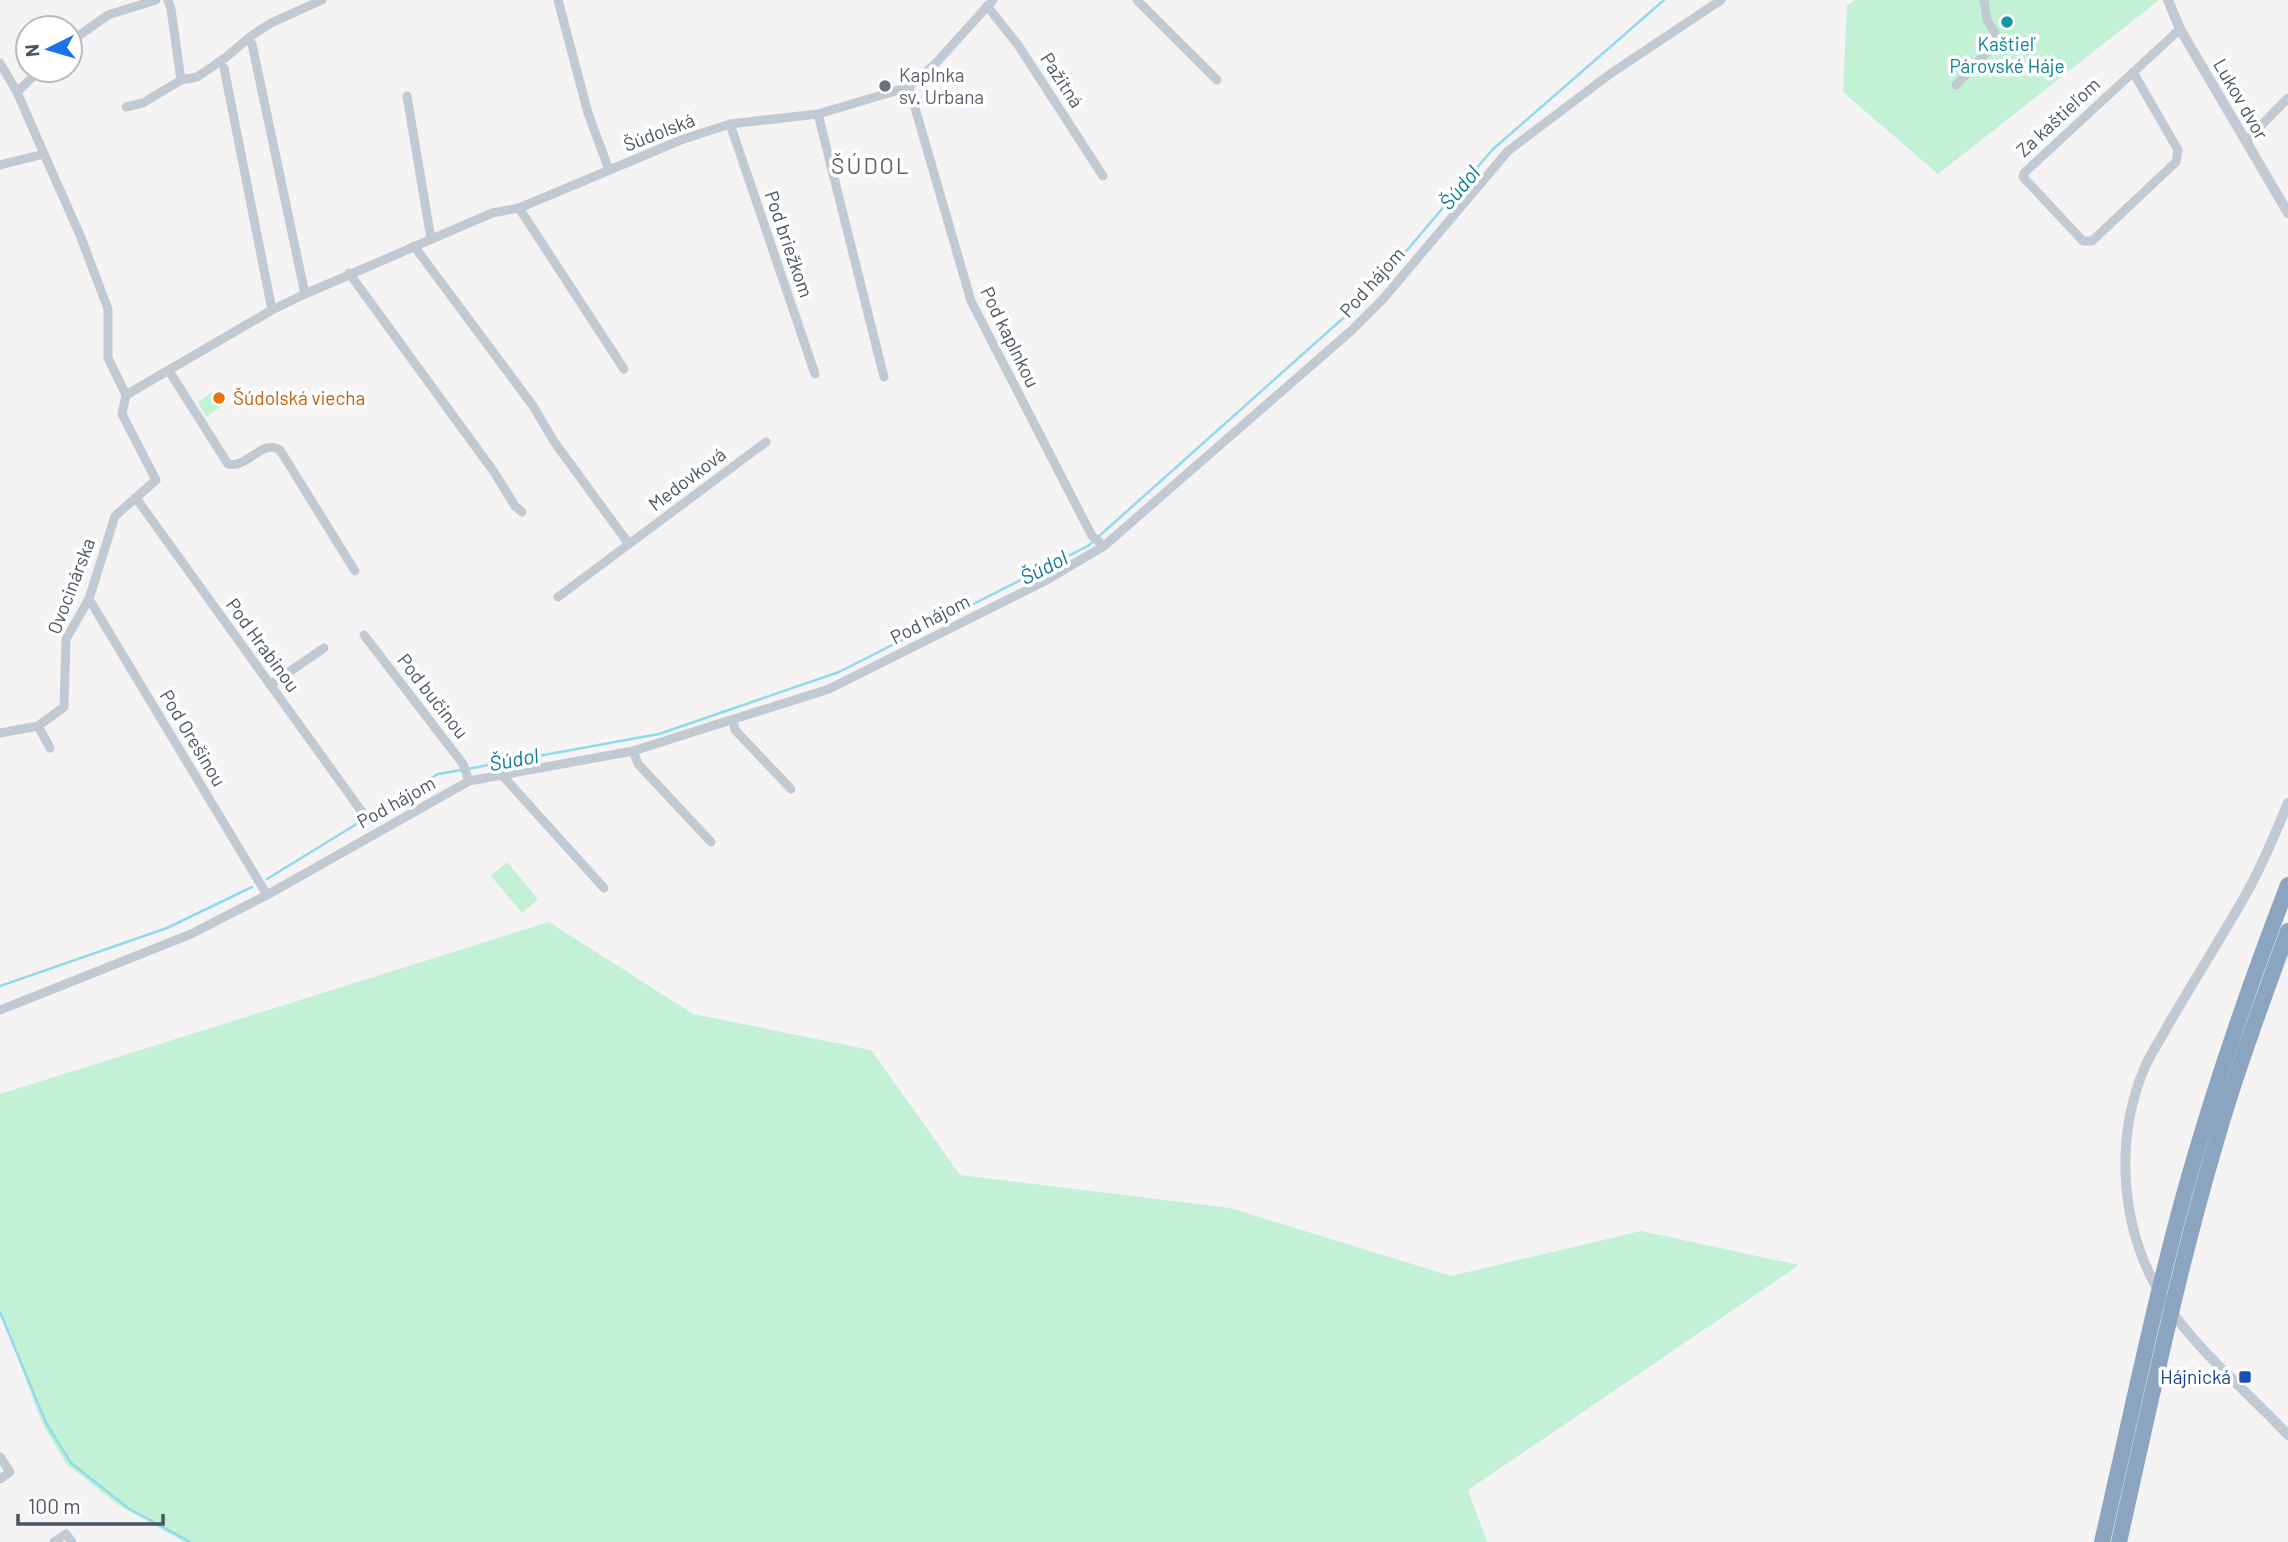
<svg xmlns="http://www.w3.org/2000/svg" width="2288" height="1542" viewBox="0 0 2288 1542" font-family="Barlow,sans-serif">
  <rect width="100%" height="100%" fill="#f5f3f3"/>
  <g fill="#c3f1d5">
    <polygon points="1855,0 2159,0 1938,174 1843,92 1847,6"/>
    <polygon points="212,392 223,405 206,417 198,402"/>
    <polygon points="507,862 538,899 522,913 491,876"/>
    <polygon points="549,922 693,1014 871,1050 960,1175 1230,1208 1451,1276 1641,1231 1799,1265 1468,1490 1487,1542 184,1542 120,1506 66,1464 41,1421 0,1309 0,1094"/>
  </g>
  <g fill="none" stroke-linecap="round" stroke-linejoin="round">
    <g stroke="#90daee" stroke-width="2.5">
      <polyline points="467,769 659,734 839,672 1088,546 1369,295 1492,150 1664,0"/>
      <polyline points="267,879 438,774 461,770"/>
      <polyline points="0,986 167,928 252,887"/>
      <polyline points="0,1312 46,1423 71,1463 128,1508 190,1542"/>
    </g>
    <g stroke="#c1cad2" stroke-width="9">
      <polyline points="168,0 171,9 181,80"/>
      <polyline points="558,0 588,113 609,170"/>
      <polyline points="1137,0 1217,80"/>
      <polyline points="987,6 1018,45 1103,176"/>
      <polyline points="70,42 108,15 156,0"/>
      <polyline points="252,44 305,294"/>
      <polyline points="0,63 17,92 44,154 80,235 108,309 108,358 126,395"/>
      <polyline points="224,68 272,310"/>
      <polyline points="2133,72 2178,150 2176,162 2092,241 2083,241 2023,177 2024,173 2180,29"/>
      <polyline points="1956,85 1990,49 1995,33 1987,20 1984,0"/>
      <polyline points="909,87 971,301 1092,536 1104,546"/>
      <polyline points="17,92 40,70"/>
      <polyline points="407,96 431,239"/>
      <polyline points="126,107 143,103 181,80 197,77 225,58 251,36 271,23 322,0"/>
      <polyline points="818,114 884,377"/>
      <polyline points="730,124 815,374"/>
      <polyline points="2246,141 2288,98"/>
      <polyline points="0,165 44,154"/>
      <polyline points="519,208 624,369"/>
      <polyline points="414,246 533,406 555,443 629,544 766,442"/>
      <polyline points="349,273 494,472 515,506 522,512"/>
      <path d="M169,371L228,464C247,469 263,438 280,450L355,571"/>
      <polyline points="126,395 272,310 305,294 492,213 519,208 681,140 730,124 818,114 909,87 936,63 993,0"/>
      <polyline points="136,498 362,812"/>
      <polyline points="558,597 629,544"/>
      <polyline points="89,599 267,895"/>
      <polyline points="364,635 463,764 469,781"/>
      <polyline points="270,685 324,648"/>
      <polyline points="733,721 735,730 791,789"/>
      <polyline points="38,726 50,748"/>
      <polyline points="0,733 38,726 64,707 66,639 89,599 115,516 156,480 122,414 126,395"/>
      <polyline points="633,751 638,764 711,842"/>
      <polyline points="501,774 604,888"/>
      <polyline points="0,1010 191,934 267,895 469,781 633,751 829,689 1043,582 1104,546 1352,330 1383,299 1508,151 1610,74 1721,0"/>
      <polyline points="0,1457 10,1472 0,1479"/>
      <polyline points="54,1542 66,1534 72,1542"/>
    </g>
    <g stroke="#c1cad2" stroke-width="10">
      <polyline points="2168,0 2180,29 2288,213"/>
      <path d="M2288,803C2273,839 2258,875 2238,908C2215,948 2190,987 2167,1027C2160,1041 2150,1054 2144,1069C2113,1144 2121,1235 2166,1303C2199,1353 2247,1391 2288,1435"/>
    </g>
    <g stroke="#8ba5c1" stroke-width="16">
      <path d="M2102,1542C2129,1425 2153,1307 2185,1191C2214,1087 2249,986 2288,885"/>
      <path d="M2119,1542C2152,1395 2183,1246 2228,1102C2246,1045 2267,988 2288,931"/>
    </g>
  </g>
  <circle fill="#0f9aa8" stroke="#fff" stroke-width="2.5" cx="2007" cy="22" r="7"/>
  <circle fill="#6b7280" stroke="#fff" stroke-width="2.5" cx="885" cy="86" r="7"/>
  <circle fill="#e8710a" stroke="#fff" stroke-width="2.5" cx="219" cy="398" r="7"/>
  <rect fill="#1a4fb4" stroke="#fff" stroke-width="2.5" x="2238" y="1370" width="14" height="14" rx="3.5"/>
  <g text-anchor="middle" stroke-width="7" stroke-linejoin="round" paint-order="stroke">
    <g font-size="19" fill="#0d838f" stroke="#fff">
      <text x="2007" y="51">Kaštieľ<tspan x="2007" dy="22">Párovské Háje</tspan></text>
    </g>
    <g font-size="19" fill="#5b616d" stroke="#fff" text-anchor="start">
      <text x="899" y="82">Kaplnka<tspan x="899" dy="22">sv. Urbana</tspan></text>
    </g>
    <g font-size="19" fill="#4a5661" stroke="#fff">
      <text transform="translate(1062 80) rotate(57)" y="7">Pažitná</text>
      <text transform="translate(2241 99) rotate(60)" y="7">Lukov dvor</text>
      <text transform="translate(2058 117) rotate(-43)" y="7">Za kaštieľom</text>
      <text transform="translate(659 132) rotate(-21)" y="7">Šúdolská</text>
      <text transform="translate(789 244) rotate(71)" y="7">Pod briežkom</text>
      <text transform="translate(1372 282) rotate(-48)" y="7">Pod hájom</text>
      <text transform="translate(1010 337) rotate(64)" y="7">Pod kaplnkou</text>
      <text transform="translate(687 479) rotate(-37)" y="7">Medovková</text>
      <text transform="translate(71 586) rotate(-69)" y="7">Ovocinárska</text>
      <text transform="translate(930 619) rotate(-27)" y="7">Pod hájom</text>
      <text transform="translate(263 645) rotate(54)" y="7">Pod Hrabinou</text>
      <text transform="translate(433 696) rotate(52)" y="7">Pod bučinou</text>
      <text transform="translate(193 738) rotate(59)" y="7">Pod Orešinou</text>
      <text transform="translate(396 802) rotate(-29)" y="7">Pod hájom</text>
    </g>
    <g font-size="19" fill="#c56008" stroke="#fff" text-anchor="start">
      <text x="233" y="405">Šúdolská viecha</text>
    </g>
    <g font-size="19" fill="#164399" stroke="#fff" text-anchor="end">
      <text x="2231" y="1384">Hájnická</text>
    </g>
    <g font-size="21" font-style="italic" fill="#0c7c9b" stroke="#fff">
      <text transform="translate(1460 188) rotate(-50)" y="7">Šúdol</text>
      <text transform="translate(1044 568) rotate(-27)" y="7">Šúdol</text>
      <text transform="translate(514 760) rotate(-10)" y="7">Šúdol</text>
    </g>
    <g font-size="23" letter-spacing="2" fill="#5f6368" stroke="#fff">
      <text x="871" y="174">ŠÚDOL</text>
    </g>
  </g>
  <g transform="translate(49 49) rotate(265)"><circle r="33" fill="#ffffff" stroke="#b7bbc0" stroke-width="2"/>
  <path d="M0-5L12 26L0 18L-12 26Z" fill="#1a73e8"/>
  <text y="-10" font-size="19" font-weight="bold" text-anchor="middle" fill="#4a5661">N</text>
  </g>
  <path d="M18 1514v10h145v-10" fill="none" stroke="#4a5661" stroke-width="3.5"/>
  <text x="28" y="1514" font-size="21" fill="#4a5661" stroke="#ffffff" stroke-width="5" paint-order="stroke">100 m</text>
</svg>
